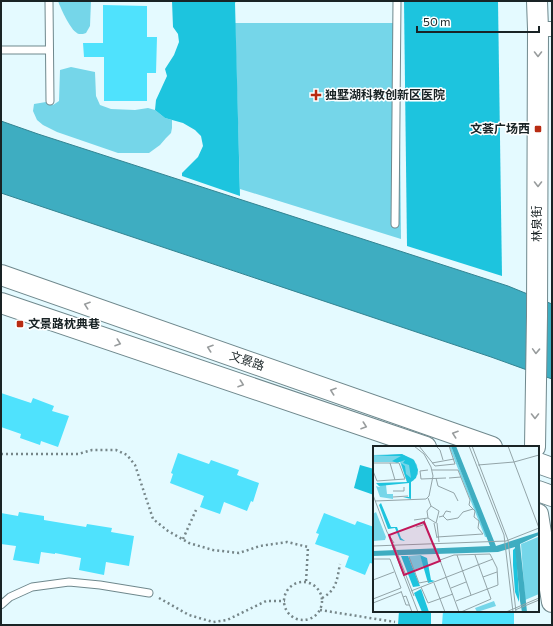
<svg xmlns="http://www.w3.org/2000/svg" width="553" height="626" viewBox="0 0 553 626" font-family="Commissioner,'Noto Sans SC',sans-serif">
  <rect width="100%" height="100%" fill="#e4faff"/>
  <g fill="#75d6e9">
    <path d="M58,1H91L90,26L86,33C84,34 82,34 79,34C71,32 61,9 58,1Z"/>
    <polygon points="235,23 399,23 401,239 240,189"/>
    <polygon points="71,67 95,72 96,96 100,105 111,109 135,110 148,108 155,110 165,118 172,120 172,128 171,133 166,138 160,145 149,153 118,153 57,132 43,125 37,120 33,111 34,104 46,102 53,105 59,101 60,70"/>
  </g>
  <g fill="#1dc4de">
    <polygon points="172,1 236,1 235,3 240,196 182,176 182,173 198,157 203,146 201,136 195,130 183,123 165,118 155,110 156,100 167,76 165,69 174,55 179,42 178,34 173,27"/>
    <polygon points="404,1 498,1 502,276 407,246"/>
    <polygon points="360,465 374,469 374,495 354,488"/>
    <polygon points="399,611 431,611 431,625 398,625"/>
  </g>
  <polygon fill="#3eadc1" stroke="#338492" points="1,121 38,134 508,286 552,304 552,379 491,357 1,193"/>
  <g fill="#4fe2fd">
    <polygon points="103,5 147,6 147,37 157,37 156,73 147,73 147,101 104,101 104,57 84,57 83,43 103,43"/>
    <polygon points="1,393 31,403 33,398 54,406 52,411 69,416 58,447 41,441 40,445 20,438 21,434 1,427"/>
    <polygon points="178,453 209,464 211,460 239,470 237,475 259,483 253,502 251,501 247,511 224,502 220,514 200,507 204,496 170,483 173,474 171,473"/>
    <polygon points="19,512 44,516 44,520 86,527 87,524 112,528 111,532 134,536 129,566 106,562 104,575 79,570 81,558 55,553 55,554 41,552 39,564 13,560 16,546 1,544 1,513 18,516"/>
    <polygon points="324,513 355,525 357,521 374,527 374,564 370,563 365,575 345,567 349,556 315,544 319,534 316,533"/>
    <polygon points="443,611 514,611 514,625 442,625"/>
  </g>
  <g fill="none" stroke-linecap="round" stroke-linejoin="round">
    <g stroke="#6f888d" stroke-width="9">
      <g id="lane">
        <polyline points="49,1 50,101"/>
        <polyline points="1,50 49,50"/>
        <polyline points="395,224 397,1"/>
        <polyline points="1,605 10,597 32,587 69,582 100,585 149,593"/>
      </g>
    </g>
    <g stroke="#6f888d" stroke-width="16">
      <polyline id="street" points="538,29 552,29"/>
    </g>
    <g stroke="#6f888d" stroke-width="22">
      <g id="secondary">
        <polyline points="1,275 492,447"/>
        <polyline points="1,303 426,447"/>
        <polyline points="535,447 537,316 538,29 537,1"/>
        <polyline points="538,463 552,468"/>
        <polyline points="538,491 552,496"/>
        <polyline points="538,514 552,602"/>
      </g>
    </g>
    <g stroke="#768689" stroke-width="2.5" stroke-dasharray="2 3" stroke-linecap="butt">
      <polyline points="1,454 78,454 92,450 116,450 127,455 135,465 153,519 168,531 189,543 213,550 239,553 260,546 287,542 308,547 306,582"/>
      <polyline points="183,539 196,510"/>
      <circle cx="303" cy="601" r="19"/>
      <polyline points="159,598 189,615 213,622 227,620 266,601 285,601"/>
      <path d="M322,598C337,590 337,579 340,564"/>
      <polyline points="320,610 395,622"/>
    </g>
    <use href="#lane" stroke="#fff" stroke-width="7"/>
    <use href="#street" stroke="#fff" stroke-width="14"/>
    <use href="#secondary" stroke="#fff" stroke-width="20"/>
  </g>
  <defs><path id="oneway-chevron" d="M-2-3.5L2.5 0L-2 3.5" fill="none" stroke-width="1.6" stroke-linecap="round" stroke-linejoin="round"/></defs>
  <g stroke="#989c9d">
    <use href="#oneway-chevron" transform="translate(538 54) rotate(90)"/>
    <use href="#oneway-chevron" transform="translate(538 184) rotate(90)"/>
    <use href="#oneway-chevron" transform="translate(87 305) rotate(-161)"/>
    <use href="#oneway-chevron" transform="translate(118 343) rotate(19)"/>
    <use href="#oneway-chevron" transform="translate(210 348) rotate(-161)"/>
    <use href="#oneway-chevron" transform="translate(536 351) rotate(92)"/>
    <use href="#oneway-chevron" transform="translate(241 384) rotate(19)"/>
    <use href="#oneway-chevron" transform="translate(333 391) rotate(-161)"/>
    <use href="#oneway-chevron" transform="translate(535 416) rotate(90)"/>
    <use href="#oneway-chevron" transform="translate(364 426) rotate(19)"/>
    <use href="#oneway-chevron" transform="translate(455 434) rotate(-161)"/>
  </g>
  <g fill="#b82c13" stroke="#fff" stroke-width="1.5">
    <path d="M314 89h4v4h4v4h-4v4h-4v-4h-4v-4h4z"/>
    <rect x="534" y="125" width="8" height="8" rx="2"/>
    <rect x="16" y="320" width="8" height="8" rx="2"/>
  </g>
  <g text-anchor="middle" stroke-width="3" stroke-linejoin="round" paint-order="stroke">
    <g font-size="12" font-weight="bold" fill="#192325" stroke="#fff" text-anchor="start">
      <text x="325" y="99">独墅湖科教创新区医院</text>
      <text x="530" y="133" text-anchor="end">文荟广场西</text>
      <text x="28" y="328">文景路枕典巷</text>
    </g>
    <g font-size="12" fill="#192325" stroke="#fff">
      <text transform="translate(537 224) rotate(-90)" y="4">林泉街</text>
      <text transform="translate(247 361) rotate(19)" y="4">文景路</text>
    </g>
  </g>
  <g transform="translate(373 446)">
    <rect width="166" height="166" fill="#e4faff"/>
    <path d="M76,0H78L114,91H112ZM28,8L40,13L44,19L45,28L40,35L34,36L27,16H1L0,12V9ZM8,39H13L14,48H20V53L7,51L3,40L6,41ZM3,66L13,91L12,94L0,95V68ZM165,91L166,148L152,154L148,98ZM47,109L51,120L41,124L35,110ZM121,155L123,160L104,166L102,162Z" fill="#75d6e9"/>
    <path d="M29,8L41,14L45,24L43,32L38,36V53L30,51H36V37L6,40L3,37L34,36L28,17L32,20L33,28L38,32L36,19L30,17L32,14L24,17L19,15L28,10H0ZM8,57L18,81H24L28,92L32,95L27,94L22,82L15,83L6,59ZM143,101L146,149V156L142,146L140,119V104ZM47,109L54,112L58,134L62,135L55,137ZM28,110H35L47,140L40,141ZM48,143L56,166H49L41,147Z" fill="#1dc4de"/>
    <path d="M78,0H83L123,100L166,86V89L147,98L154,166H149L147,155L142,101L125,106L0,110V105L117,100Z" fill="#3eadc1"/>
    <path fill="none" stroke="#93a4a8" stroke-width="1" d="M46,0L62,20L82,18L76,0M63,0L67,4L70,14M96,0L131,89L140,166M99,0L135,94L143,166M135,0L166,82M0,17H26L32,33L4,35L0,25M17,17L22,34M59,17L81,13M105,19L141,16L166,9M55,24L47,25L48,33L73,32M59,24H85L97,54L96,59L102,65L101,71L106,75L105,82L110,88L64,91M63,32L65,40L81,47L85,55M76,32L88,31M20,45H31V41M0,49L14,86M20,51L35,50M55,52L58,60L54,65L55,72L63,77L66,65L58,60M2,55L53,53L56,50L60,30L58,21L51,8L41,0M70,70L74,74L85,72L90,66L100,63M66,71L70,70L73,65L78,66M41,74L55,72M61,77L64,92M64,77L66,96M43,81L50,79L52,73M14,86L21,97M61,98L86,166M19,99L45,166M21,99L41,150M0,100L133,95L166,82M84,109L98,149M36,111L46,137L56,135M0,113H17L28,142L0,153M67,114L81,109L117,108L124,122L125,139L83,155M110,131L124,126M0,134L21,126M61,137L72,166M48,141L55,157L80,148M78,142L93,136M28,145L33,159H36M38,145L120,113M30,151L33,150L39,166M0,157L28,146M142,164L166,154M88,166L118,153L102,109M133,166L166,152"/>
    <path fill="#c2185b" fill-opacity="0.15" stroke="#c2185b" stroke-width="2" d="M51,76L67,115L31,129L16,89Z"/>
    <rect width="166" height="166" fill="none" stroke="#192325" stroke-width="2"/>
  </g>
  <rect width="553" height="626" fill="none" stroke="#192325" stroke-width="4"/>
  <path d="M417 26v6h122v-6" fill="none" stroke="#192325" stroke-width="2"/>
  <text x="423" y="26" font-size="12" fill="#192325" stroke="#ffffff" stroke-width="3" paint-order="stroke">50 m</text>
</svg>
